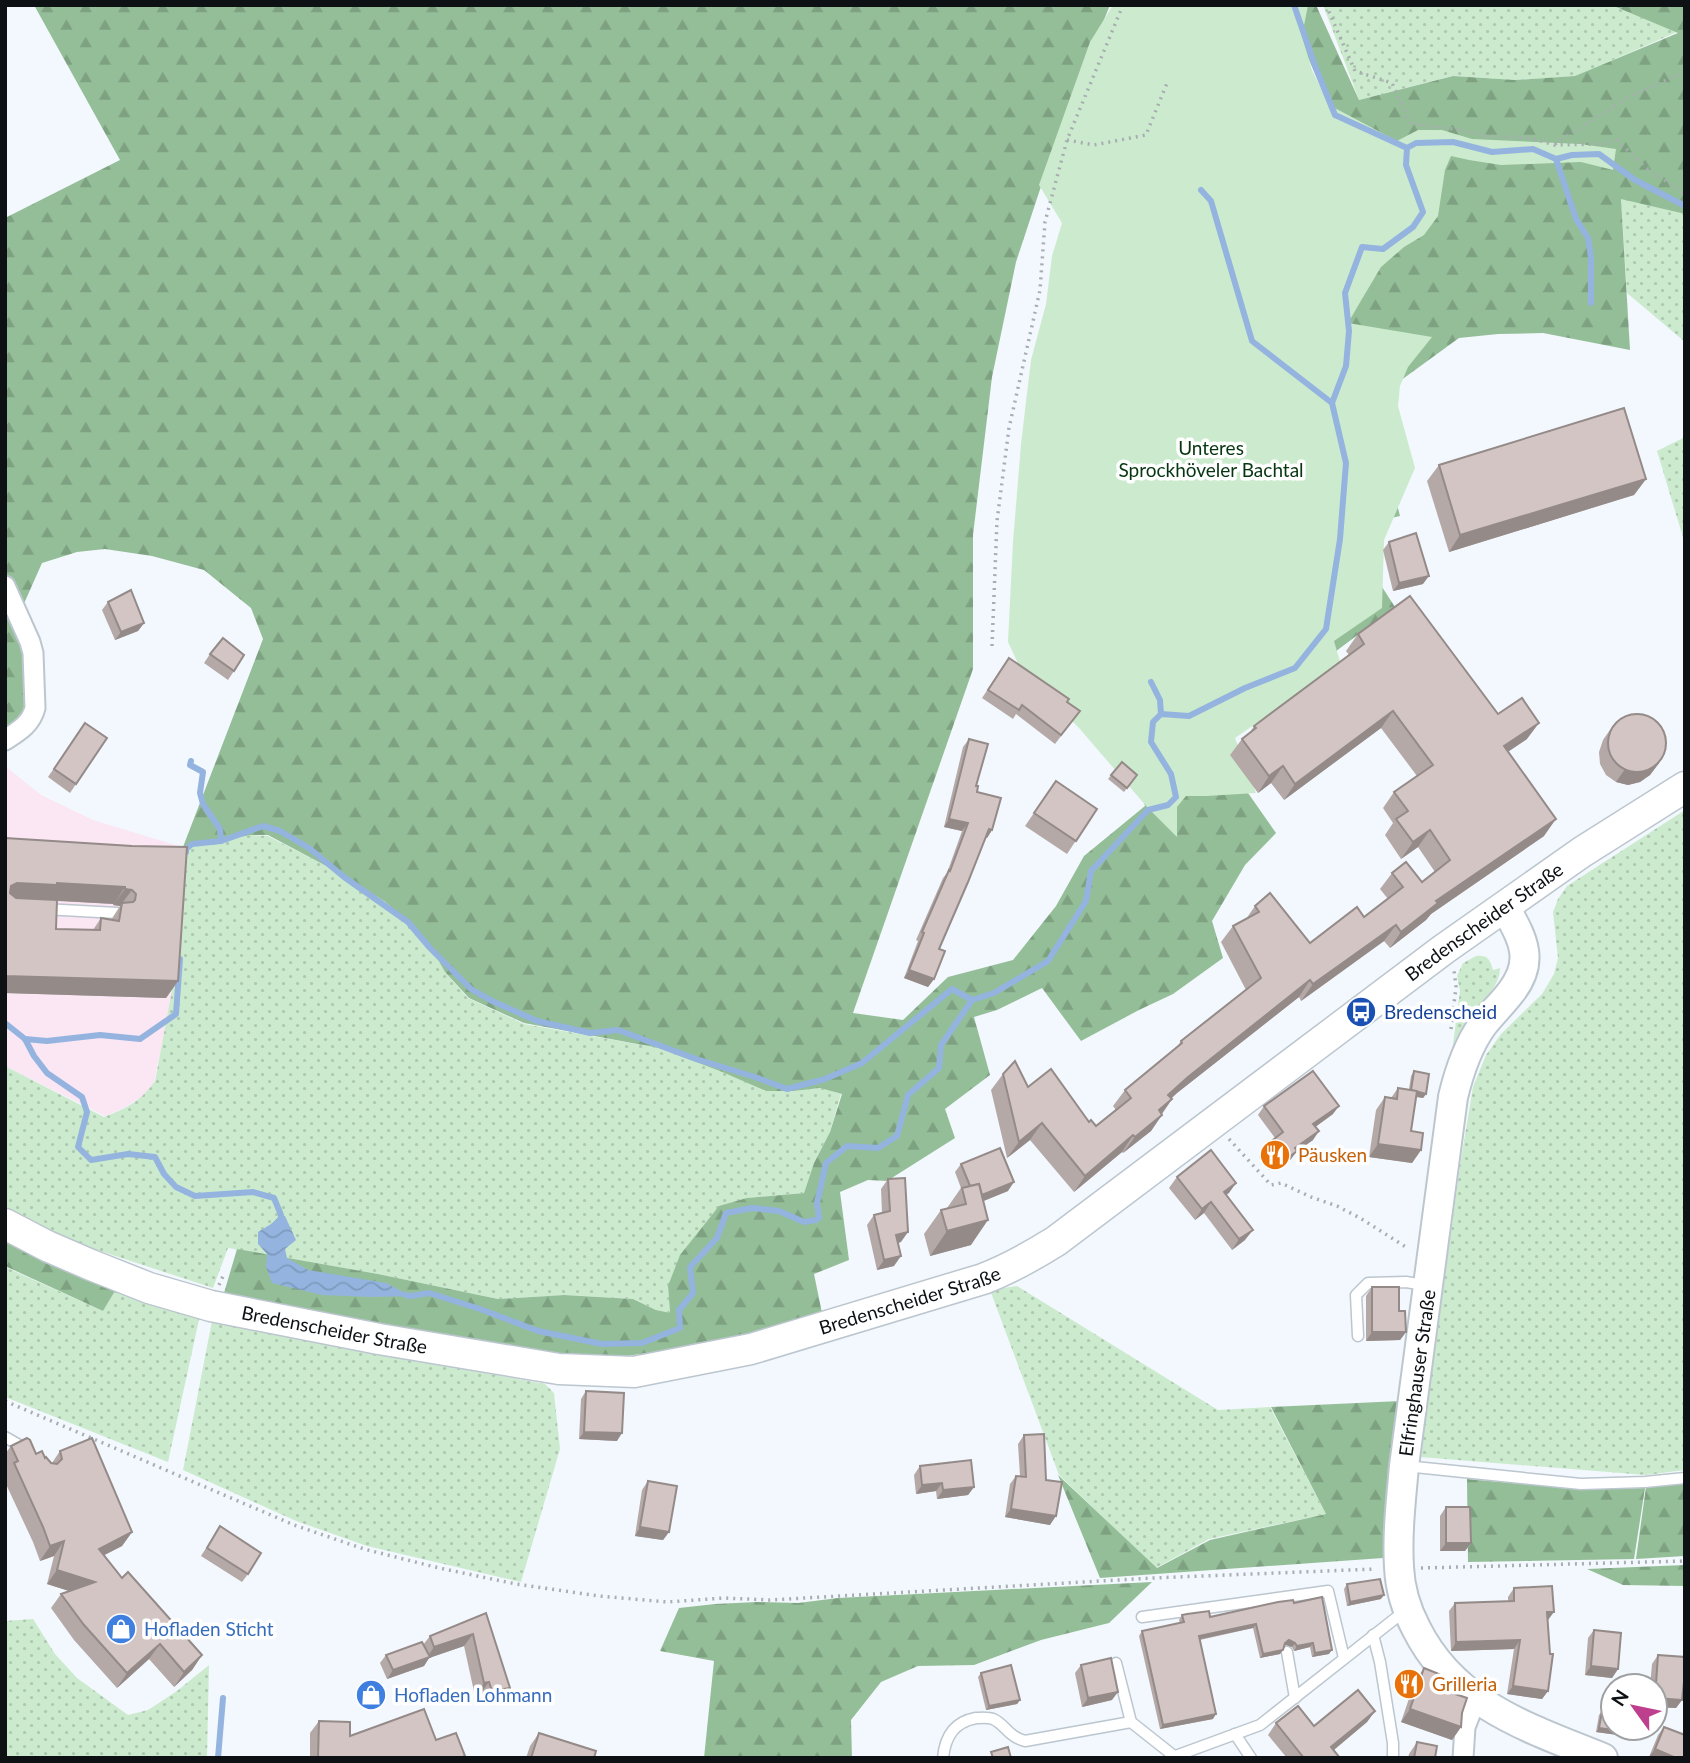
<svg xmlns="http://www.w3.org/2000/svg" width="1690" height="1763" viewBox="0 0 1690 1763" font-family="Lato,sans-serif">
  <defs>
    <pattern id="grass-dots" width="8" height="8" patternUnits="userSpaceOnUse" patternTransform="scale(1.75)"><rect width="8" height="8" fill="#ccebce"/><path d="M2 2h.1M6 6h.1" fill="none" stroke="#aec8b0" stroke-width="1.8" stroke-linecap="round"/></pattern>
    <pattern id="forest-firs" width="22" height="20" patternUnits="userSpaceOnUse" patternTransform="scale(1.75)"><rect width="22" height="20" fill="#94be97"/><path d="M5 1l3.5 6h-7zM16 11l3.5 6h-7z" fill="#7ea281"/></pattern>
    <pattern id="water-waves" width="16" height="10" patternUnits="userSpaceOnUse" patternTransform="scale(1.75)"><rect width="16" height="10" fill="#94b4df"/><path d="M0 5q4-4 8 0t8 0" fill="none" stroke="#7e9abe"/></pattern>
  </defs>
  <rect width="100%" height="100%" fill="#f2f8fd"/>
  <polygon fill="#fbe6f4" points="5,766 41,795 93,820 182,847 177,970 154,1082 145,1095 122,1109 105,1116 5,1066"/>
  <g fill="url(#grass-dots)">
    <polygon points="1323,5 1610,5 1677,32 1576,76 1515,80 1452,76 1359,100"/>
    <polygon points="1621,198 1685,214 1685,342 1627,293"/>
    <polygon points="1685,437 1685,544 1657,451"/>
    <polygon points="1685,810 1685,1470 1646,1475 1420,1457 1461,1159 1473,1087 1486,1055 1501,1034 1542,994 1554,974 1558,958 1553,912 1558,899 1567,886"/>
    <path d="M251,835L268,836L326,866L355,885L384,901L415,927L429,944L445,972L468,998L524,1024L659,1048L719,1070L765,1091H795L821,1088L841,1094L830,1132L814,1163L804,1193L747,1198L668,1286L670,1314L656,1310L633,1299L564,1295L498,1299L378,1274L228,1248L213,1288L94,1249L5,1210V1066L104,1117C127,1108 141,1101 155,1081L176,969L183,847Z"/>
    <path d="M1476,956C1487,955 1490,959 1493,970L1500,968C1500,988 1479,1003 1470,1019C1462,1032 1457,1046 1451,1060L1460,991L1457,976L1463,963Z"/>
    <polygon points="5,1267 103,1311 118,1286 200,1315 168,1462 5,1397"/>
    <polygon points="1017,1286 1218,1410 1270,1407 1326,1514 1209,1539 1156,1568 1059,1475 990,1290"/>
    <polygon points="213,1316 377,1353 545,1384 554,1393 560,1449 521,1582 367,1546 296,1521 183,1470"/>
    <polygon points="33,1619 55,1654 77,1678 128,1715 148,1710 177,1691 209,1665 207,1758 5,1758 5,1621"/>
  </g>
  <g fill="url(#forest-firs)">
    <polygon points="34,5 1110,5 1060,129 1016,262 992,377 973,535 973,669 853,1013 903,1020 948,977 1013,960 1056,906 1084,856 1145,806 1134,773 1243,148 1329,104 1284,5 1316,5 1359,100 1453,76 1515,80 1575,76 1678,33 1611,5 1685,5 1685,214 1621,199 1630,350 1543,333 1498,334 1459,338 1371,402 1400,516 1368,523 1373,573 1395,607 1213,743 1276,833 1245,865 1212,921 1223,958 1173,994 1139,1010 1081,1041 1042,988 997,1010 974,1017 990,1075 945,1109 955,1138 887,1181 868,1180 840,1192 849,1260 814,1274 822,1313 705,1345 598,1360 312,1316 224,1293 237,1249 378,1274 498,1299 564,1295 633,1299 656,1310 670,1313 668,1286 680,1255 719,1206 747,1198 804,1193 814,1163 830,1132 842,1094 820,1088 794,1091 766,1091 720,1071 659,1048 524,1023 469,998 445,972 429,944 415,927 384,901 328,867 268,835 251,835 183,847 263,639 251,608 204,570 152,556 105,549 77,552 42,563 22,608 5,573 5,218 120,160"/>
    <path d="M14,615C24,647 27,680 26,713L5,730V620Z"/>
    <polygon points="5,1235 118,1286 103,1311 5,1266"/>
    <polygon points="1400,1401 1388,1468 1383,1558 1100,1578 1058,1475 1157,1568 1210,1540 1326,1514 1271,1407"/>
    <polygon points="1467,1479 1579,1489 1645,1488 1634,1559 1468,1562"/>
    <polygon points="1685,1482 1685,1556 1636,1559 1646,1487"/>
    <polygon points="1685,1565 1685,1586 1623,1585 1587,1569"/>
    <polygon points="1152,1582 1109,1623 1041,1640 974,1665 918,1666 881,1682 851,1720 852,1758 704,1758 714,1661 660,1651 679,1608 715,1604 757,1602 798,1603 838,1598"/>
  </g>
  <polygon fill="#ccebce" points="1113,5 1308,5 1302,36 1312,70 1329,105 1397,141 1418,130 1442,130 1472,139 1580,144 1616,149 1613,170 1581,162 1501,165 1469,160 1451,156 1445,170 1438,216 1424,235 1404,247 1381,267 1359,304 1348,323 1432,337 1408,367 1400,386 1398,406 1415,468 1384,540 1382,608 1334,641 1341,665 1235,738 1256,793 1207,796 1186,796 1177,807 1177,837 1147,807 1079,728 1021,670 1008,642 1013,542 1021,444 1031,360 1046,304 1052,256 1062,223 1039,185 1090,42"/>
  <polygon fill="url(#water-waves)" points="281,1215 285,1216 296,1240 285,1249 287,1258 308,1270 386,1283 411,1296 372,1297 322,1295 272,1283 266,1267 267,1254 258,1244 258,1232 271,1224"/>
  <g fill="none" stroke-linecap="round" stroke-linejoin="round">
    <g stroke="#94b4df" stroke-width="6">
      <polyline points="1294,5 1315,66 1335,115 1407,148"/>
      <polyline points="1556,159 1576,219 1588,238 1591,257 1591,303"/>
      <polyline points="1201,190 1211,201 1252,341 1332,403"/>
      <polyline points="1151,682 1160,700 1161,714"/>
      <polyline points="191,761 190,765 203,772 200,793 203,804 220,829 221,841"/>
      <polyline points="186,852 186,849 192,844 221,841 263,826 280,831 309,848 344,877 408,922 430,948 471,989 492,1001 537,1021 590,1033 618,1030 696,1059 755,1077 787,1089 825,1079 862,1063 952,989 972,1000"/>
      <polyline points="5,1023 25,1039 34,1056 47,1073 82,1097 87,1112 78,1147 91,1160 128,1154 155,1157 164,1174 176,1187 195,1196 253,1192 274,1198 281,1215 280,1223"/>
      <polyline points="25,1039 47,1041 100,1035 140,1039 176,1014 180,959"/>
      <polyline points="405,1295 411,1296 429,1293 480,1309 538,1331 602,1344 642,1343 680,1328 679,1310 693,1293 690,1267 717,1238 726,1213 752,1208 779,1211 804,1222 816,1220 819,1218 817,1203 826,1163 847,1146 878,1148 897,1136 908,1095 939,1068 941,1045 972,1000 994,993 1048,961 1086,901 1091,871 1148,810 1168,805 1176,797 1171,774 1151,742 1153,722 1161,714 1189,716 1245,688 1295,668 1326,629 1340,539 1346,463 1332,403 1346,366 1349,331 1345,293 1362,247 1383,249 1413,227 1423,212 1406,165 1407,148 1416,143 1453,142 1492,152 1533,149 1556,159 1572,155 1599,154 1635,180 1685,206"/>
      <polyline points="218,1758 223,1698"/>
    </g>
    <g stroke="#bcc6cf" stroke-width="13">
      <g id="lane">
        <polyline points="44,909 117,913"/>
        <polyline points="1358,1336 1356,1295 1368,1283 1406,1282 1424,1285"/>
        <polyline points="5,1437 26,1449"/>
        <polyline points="1405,1466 1581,1484 1645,1482 1685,1478"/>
        <polyline points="1142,1617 1328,1591 1344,1658"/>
        <polyline points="1373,1635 1380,1662 1393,1743 1393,1758"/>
        <polyline points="1287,1652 1295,1698"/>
        <polyline points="1116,1663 1131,1722"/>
        <polyline points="1235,1734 1251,1758"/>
        <path d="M943,1758C945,1737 954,1722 976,1718C980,1718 988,1717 993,1719C1005,1724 1007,1736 1025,1741L1131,1722L1174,1756"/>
        <polyline points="1170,1758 1260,1725 1406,1610"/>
      </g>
    </g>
    <g stroke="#bcc6cf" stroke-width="23">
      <g id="street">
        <path d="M5,586L30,642L33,653L35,708C31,724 19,731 5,740"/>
        <polyline points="1463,1758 1465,1727 1476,1699"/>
      </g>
    </g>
    <g stroke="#bcc6cf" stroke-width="32">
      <path id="secondary" d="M1505,907C1522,938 1536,960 1511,992C1502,1004 1491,1014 1482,1026C1467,1047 1459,1072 1453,1097L1404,1466C1401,1500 1397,1533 1399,1567C1400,1589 1406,1609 1416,1628C1454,1705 1529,1728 1603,1758"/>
    </g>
    <g stroke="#bcc6cf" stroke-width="33">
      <g id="primary">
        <path id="s1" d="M5,1224L47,1246L91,1265L149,1288L211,1306L379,1339L559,1369L634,1372L751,1349L983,1279C1009,1269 1032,1256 1056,1241L1444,949L1582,852L1685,787"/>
      </g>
    </g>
    <g stroke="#a8adb2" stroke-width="3.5" stroke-dasharray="2 5" stroke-linecap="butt">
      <polyline points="1326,5 1355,71 1392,83 1411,124 1462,130 1486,136 1531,138 1554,145 1603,144 1617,140 1645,167 1685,194"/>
      <polyline points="1067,140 1094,145 1146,135 1167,83"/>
      <polyline points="1555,144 1630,96 1685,72"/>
      <polyline points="992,646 997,521 1009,428 1040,290 1045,222 1067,140 1123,5"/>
      <polyline points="1451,1029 1456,987 1454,970"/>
      <polyline points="1229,1139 1271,1185 1281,1183 1311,1197 1337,1206 1360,1218 1409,1249"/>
      <polyline points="219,1285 224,1274"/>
      <polyline points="5,1401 294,1525 364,1549 439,1568 516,1584 599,1596 667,1602 724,1598 770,1600 1153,1578 1375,1569"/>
      <polyline points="1421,1568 1685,1561"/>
    </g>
    <use href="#lane" stroke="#fff" stroke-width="10"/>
    <use href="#street" stroke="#fff" stroke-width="19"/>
    <use href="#secondary" stroke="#fff" stroke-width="28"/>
    <use href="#primary" stroke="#fff" stroke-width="30"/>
  </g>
  <g fill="#b5a9a8" fill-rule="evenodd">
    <polygon points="1439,465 1646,479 1634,495 1449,552 1427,481"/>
    <polygon points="1389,542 1423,584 1393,591 1383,550"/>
    <polygon points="108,602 144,623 138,631 115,640 102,610"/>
    <polygon points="1358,634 1498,714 1527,739 1508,751 1544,836 1431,914 1426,920 1390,948 1384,941 1301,1001 1299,997 1177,1093 1171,1099 1172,1099 1151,1131 1123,1153 1122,1152 1074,1192 1030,1140 1007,1158 991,1090 1003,1074 1096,1126 1116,1110 1113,1106 1125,1090 1177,1047 1181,1041 1246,990 1221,942 1233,926 1246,919 1255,906 1310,943 1364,917 1388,899 1380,889 1392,873 1422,882 1435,872 1418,847 1401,859 1385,835 1393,823 1383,808 1394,792 1417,776 1381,728 1284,800 1271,783 1258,793 1230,755 1242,739 1249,734 1254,726 1349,655 1346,651"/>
    <polygon points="210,654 234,671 228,680 204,663"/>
    <polygon points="1009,658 1080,711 1055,744 1016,714 1013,719 982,698"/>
    <polygon points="85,723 107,738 70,793 48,777"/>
    <polygon points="1612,727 1659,763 1650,775 1640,782 1628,785 1616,782 1606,775 1600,764 1599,752 1603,740"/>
    <polygon points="969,739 977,792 992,830 987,838 985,837 939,949 934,979 928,987 904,978 918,941 916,940 943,878 947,873 962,831 944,827 963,747"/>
    <polygon points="1122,762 1137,775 1124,792 1108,779"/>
    <polygon points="1056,781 1097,809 1067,854 1025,826"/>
    <path d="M5,838L132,846L178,981L166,998L5,993ZM57,901L114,904L113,905L120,906L111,920L101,918L93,930L56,929Z"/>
    <polygon points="1414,1071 1426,1094 1423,1098 1416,1097 1411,1131 1421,1150 1412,1163 1369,1157 1376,1110 1385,1097 1391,1098 1398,1088 1409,1089 1411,1076"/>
    <polygon points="1264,1106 1333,1114 1315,1127 1313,1140 1296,1152 1291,1159 1278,1169 1275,1166 1269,1170 1259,1157 1269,1143 1275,1138 1258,1115"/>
    <polygon points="961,1164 1008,1191 983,1201 971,1245 930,1256 924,1234 941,1210 947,1208 961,1188 955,1172"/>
    <polygon points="1177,1177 1236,1183 1226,1195 1245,1240 1232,1250 1204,1213 1195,1220 1169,1188"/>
    <polygon points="888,1179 901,1242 898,1243 894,1266 877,1270 867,1225 874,1215 882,1213 881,1189"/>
    <polygon points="1372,1287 1399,1311 1406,1332 1400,1340 1366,1341 1366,1296"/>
    <polygon points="586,1391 617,1441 579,1439 581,1399"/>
    <polygon points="1024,1435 1046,1480 1050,1525 1005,1517 1010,1484 1016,1476 1020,1476 1018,1444"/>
    <polygon points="11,1446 36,1454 45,1458 52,1463 60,1451 132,1532 122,1546 104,1555 122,1578 202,1655 192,1670 174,1687 149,1659 117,1688 74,1640 51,1608 61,1594 69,1591 47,1584 54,1556 40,1561 33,1542 5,1482 5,1475 6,1474 5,1471 5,1454"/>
    <polygon points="920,1466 974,1487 968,1495 937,1499 936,1491 916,1494 914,1475"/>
    <polygon points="648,1481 669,1532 663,1540 635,1536 642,1490"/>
    <polygon points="1446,1507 1471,1543 1465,1551 1440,1551 1440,1516"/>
    <polygon points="220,1526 248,1574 242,1582 201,1556"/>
    <polygon points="1347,1584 1381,1599 1347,1606 1344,1589"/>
    <polygon points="1514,1588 1548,1620 1548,1691 1542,1699 1507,1694 1514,1649 1451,1651 1449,1611 1455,1603 1508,1602 1508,1597"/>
    <polygon points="1294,1603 1329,1654 1312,1657 1310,1647 1294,1651 1292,1647 1286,1645 1284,1646 1280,1654 1260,1658 1253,1628 1200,1640 1213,1719 1160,1729 1139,1636 1142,1631 1180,1623 1179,1620 1182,1615 1210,1617"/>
    <polygon points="486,1613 510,1688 501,1701 483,1704 480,1694 475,1696 464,1646 429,1658 424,1666 387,1679 380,1663 386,1655 423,1645 430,1636"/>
    <polygon points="1594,1630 1618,1669 1612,1678 1585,1675 1588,1638"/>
    <polygon points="1658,1655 1683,1691 1682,1700 1676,1708 1655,1707 1655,1686 1650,1686 1652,1664"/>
    <polygon points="1081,1665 1112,1700 1082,1707 1075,1673"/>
    <polygon points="1424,1668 1434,1687 1462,1713 1461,1727 1452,1740 1401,1722 1415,1681"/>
    <polygon points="981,1673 1020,1700 1017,1704 986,1710 978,1677"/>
    <polygon points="1375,1711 1367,1722 1334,1750 1340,1758 1287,1758 1268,1735 1276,1723 1314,1726"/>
    <polygon points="1602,1711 1625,1736 1596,1732 1599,1715"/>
    <polygon points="319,1721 350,1736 436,1740 465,1756 464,1758 310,1758 310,1733"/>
    <polygon points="1664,1727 1685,1735 1649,1757 1658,1735"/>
    <polygon points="539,1733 594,1758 526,1758 530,1746"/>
    <polygon points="1417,1742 1435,1758 1408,1758 1409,1754"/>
  </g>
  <g fill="#948a88">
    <polygon points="1646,479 1634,495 1449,552 1460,535"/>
    <polygon points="1429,576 1423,584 1393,591 1399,583"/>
    <polygon points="144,623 138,631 115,640 121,632"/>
    <polygon points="1393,711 1381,728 1284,800 1295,784"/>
    <polygon points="1539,723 1527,739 1493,762 1504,746"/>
    <polygon points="1659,763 1650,775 1640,782 1628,785 1616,782 1625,769"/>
    <polygon points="1283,766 1271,783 1258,793 1269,776"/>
    <polygon points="949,819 968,823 962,831 944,827"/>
    <polygon points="1556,819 1544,836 1431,914 1426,920 1390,948 1401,932 1436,901"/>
    <polygon points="989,829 992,830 987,838 983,837"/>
    <polygon points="1430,830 1418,847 1401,859 1413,842"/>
    <polygon points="17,883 57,883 125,887 114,904 46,900 5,900 11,886"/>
    <polygon points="125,889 132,890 120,906 113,905"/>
    <polygon points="1396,925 1384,941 1301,1001 1313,984"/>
    <polygon points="909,970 934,979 928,987 904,978"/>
    <polygon points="5,976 178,981 166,998 5,993"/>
    <polygon points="1310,980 1299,997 1177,1093 1156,1111 1168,1095 1188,1077"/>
    <polygon points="1411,1091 1426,1094 1423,1098 1408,1095"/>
    <polygon points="1172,1099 1160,1116 1159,1110"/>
    <polygon points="1339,1106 1333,1114 1307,1133 1313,1124"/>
    <polygon points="1162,1115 1151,1131 1123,1153 1135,1137"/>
    <polygon points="1042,1123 1030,1140 1007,1158 1019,1142"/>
    <polygon points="1319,1131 1313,1140 1296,1152 1291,1159 1278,1169 1284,1161 1295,1148"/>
    <polygon points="1133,1135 1122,1152 1074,1192 1085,1176"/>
    <polygon points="1378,1144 1421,1150 1412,1163 1369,1157"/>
    <polygon points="1281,1157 1275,1166 1269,1170 1275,1162"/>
    <polygon points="1014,1182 1008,1191 969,1207 975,1198"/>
    <polygon points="1236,1183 1229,1193 1216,1203 1224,1192"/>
    <polygon points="1211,1202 1204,1213 1195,1220 1202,1209"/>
    <polygon points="988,1220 971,1245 930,1256 947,1231"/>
    <polygon points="1253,1230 1245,1240 1232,1250 1239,1239"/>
    <polygon points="908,1232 901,1242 889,1245 896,1235"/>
    <polygon points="901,1256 894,1266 877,1270 884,1260"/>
    <polygon points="1372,1332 1406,1332 1400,1340 1366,1341"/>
    <polygon points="584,1432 622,1433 617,1441 579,1439"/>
    <polygon points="942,1483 936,1491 916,1494 922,1485"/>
    <polygon points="974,1487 968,1495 937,1499 943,1490"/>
    <polygon points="1011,1509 1056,1516 1050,1525 1005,1517"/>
    <polygon points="640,1527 669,1532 663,1540 635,1536"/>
    <polygon points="132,1532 122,1546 89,1563 99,1549"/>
    <polygon points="64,1541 54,1556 40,1561 50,1546"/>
    <polygon points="1446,1543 1471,1543 1465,1551 1440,1551"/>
    <polygon points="57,1570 95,1582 85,1596 47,1584"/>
    <polygon points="1384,1595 1381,1599 1347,1606 1350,1602"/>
    <polygon points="1547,1612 1554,1612 1548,1620"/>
    <polygon points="1256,1624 1253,1628 1196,1640 1199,1636"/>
    <polygon points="473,1634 464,1646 429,1658 424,1666 387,1679 393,1670 426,1659 434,1647"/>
    <polygon points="1289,1640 1295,1643 1292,1647 1286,1645 1282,1647 1285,1643"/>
    <polygon points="1520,1640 1514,1649 1451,1651 1456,1642"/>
    <polygon points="1313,1643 1310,1647 1294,1651 1297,1646"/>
    <polygon points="160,1644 149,1659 117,1688 127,1673"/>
    <polygon points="1283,1650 1280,1654 1260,1658 1263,1654"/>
    <polygon points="1332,1650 1329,1654 1312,1657 1315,1653"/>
    <polygon points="202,1655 192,1670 174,1687 184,1672"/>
    <polygon points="1591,1666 1618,1669 1612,1678 1585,1675"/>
    <polygon points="489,1682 480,1694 475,1696 484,1683"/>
    <polygon points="1513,1686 1548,1691 1542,1699 1507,1694"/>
    <polygon points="510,1688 501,1701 483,1704 492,1691"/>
    <polygon points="1118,1692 1112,1700 1082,1707 1088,1698"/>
    <polygon points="1655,1698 1682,1700 1676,1708 1655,1707"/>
    <polygon points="1020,1700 1017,1704 986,1710 989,1706"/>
    <polygon points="1410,1709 1461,1727 1452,1740 1401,1722"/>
    <polygon points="1375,1711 1367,1722 1324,1758 1331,1747"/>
    <polygon points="1216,1714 1213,1719 1160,1729 1163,1725"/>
    <polygon points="1599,1728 1628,1732 1625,1736 1596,1732"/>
    <polygon points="1655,1749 1676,1758 1649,1757"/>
  </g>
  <g fill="#d3c5c3" stroke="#948a88" stroke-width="2" fill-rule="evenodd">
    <polygon points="1624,408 1646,479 1460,535 1439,465"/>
    <polygon points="1416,533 1429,576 1399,583 1389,542"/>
    <polygon points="131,590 144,623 121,632 108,602"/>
    <polygon points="1410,596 1498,714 1522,698 1539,723 1504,746 1556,819 1436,901 1438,903 1401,932 1396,925 1313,984 1310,980 1188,1077 1168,1095 1172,1099 1159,1110 1162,1115 1135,1137 1133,1135 1085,1176 1042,1123 1019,1142 1003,1074 1015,1061 1028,1087 1051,1069 1089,1122 1091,1120 1096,1126 1131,1098 1125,1090 1182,1043 1181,1041 1261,978 1233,926 1259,912 1255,906 1270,893 1310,943 1357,907 1364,917 1403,887 1392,873 1406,862 1422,882 1450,860 1430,830 1413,842 1396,819 1408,811 1394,792 1433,765 1393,711 1295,784 1283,766 1269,776 1242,739 1256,728 1254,726 1364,644 1358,634"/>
    <polygon points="223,638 244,655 234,671 210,654"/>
    <polygon points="1009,658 1069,699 1067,702 1080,711 1061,735 1022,705 1019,710 988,690"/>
    <circle cx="1637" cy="743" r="29"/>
    <polygon points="85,723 107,738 76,784 54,769"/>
    <polygon points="969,739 988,744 976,786 978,786 977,792 1001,798 992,830 989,829 968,882 939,949 945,951 934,979 909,970 924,933 922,932 949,870 950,871 968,823 949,819"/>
    <polygon points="1122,762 1137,775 1127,788 1111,775"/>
    <polygon points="1056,781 1097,809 1076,841 1034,813"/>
    <path d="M5,838L132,846L187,847L178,981L5,976ZM17,883L57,885V883L125,887V889L132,890L136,894L135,900L133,902L122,903L119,921L101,918L100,930L56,929L57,900L16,898L10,893L11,886Z"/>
    <polygon points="1313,1071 1339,1106 1313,1124 1319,1131 1295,1148 1297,1151 1284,1161 1281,1157 1275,1162 1265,1148 1270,1144 1269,1143 1283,1132 1264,1106"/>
    <polygon points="1414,1071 1429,1074 1426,1094 1411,1090"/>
    <polygon points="1398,1088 1417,1091 1411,1131 1423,1133 1421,1150 1378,1144 1385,1097 1397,1099"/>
    <polygon points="1000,1148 1014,1182 982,1195 979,1184 970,1186 961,1164"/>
    <polygon points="1211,1150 1236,1183 1224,1192 1253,1230 1239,1239 1211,1202 1202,1209 1177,1177"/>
    <polygon points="905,1178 908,1232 896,1235 901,1256 884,1260 874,1215 890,1211 888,1179"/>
    <polygon points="979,1184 988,1220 947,1231 941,1210 966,1204 962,1188"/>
    <polygon points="1372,1287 1399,1287 1399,1311 1405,1311 1406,1332 1372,1332"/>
    <polygon points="586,1391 624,1393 622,1433 584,1432"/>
    <polygon points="1044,1434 1046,1480 1062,1482 1056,1516 1011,1509 1016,1476 1026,1477 1024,1435"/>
    <polygon points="27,1438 30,1440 36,1454 42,1451 45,1458 46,1457 51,1463 57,1464 62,1459 60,1451 92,1438 132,1532 99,1549 122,1578 128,1572 202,1655 184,1672 160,1644 127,1673 84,1625 61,1594 95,1582 57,1570 64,1541 50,1546 43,1527 14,1463 18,1461 11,1446"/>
    <polygon points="971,1460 974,1487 943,1490 942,1483 922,1485 920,1466"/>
    <polygon points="648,1481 677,1486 669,1532 640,1527"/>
    <polygon points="1446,1507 1470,1507 1471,1543 1446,1543"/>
    <polygon points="220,1526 261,1553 248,1574 207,1548"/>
    <polygon points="1380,1579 1384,1595 1350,1602 1347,1584"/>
    <polygon points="1552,1586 1554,1612 1547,1612 1550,1654 1553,1654 1548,1691 1513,1686 1520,1640 1456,1642 1455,1603 1514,1601 1514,1588"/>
    <polygon points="1322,1597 1332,1650 1315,1653 1313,1643 1297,1646 1295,1643 1289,1640 1285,1643 1283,1650 1263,1654 1256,1624 1199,1636 1216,1714 1163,1725 1142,1631 1184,1622 1182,1615 1187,1614 1209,1611 1210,1617 1278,1602 1293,1600 1294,1603"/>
    <polygon points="486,1613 510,1688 492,1691 489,1682 484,1683 473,1634 434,1647 430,1636"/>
    <polygon points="1594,1630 1621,1633 1618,1669 1591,1666"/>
    <polygon points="422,1642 430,1657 393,1670 386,1655"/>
    <polygon points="1658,1655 1685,1657 1685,1682 1684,1682 1682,1700 1655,1698"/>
    <polygon points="1111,1658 1118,1692 1088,1698 1081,1665"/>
    <polygon points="1011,1665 1020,1700 989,1706 981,1673"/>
    <polygon points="1424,1668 1439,1674 1434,1687 1467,1698 1462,1713 1461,1727 1410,1709"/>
    <polygon points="1358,1690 1375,1711 1331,1747 1340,1758 1304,1758 1276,1723 1298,1706 1314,1726"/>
    <polygon points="424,1709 436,1740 456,1733 465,1756 460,1758 318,1758 319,1721 350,1722 350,1736"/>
    <polygon points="1602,1711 1613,1713 1613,1728 1628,1728 1628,1732 1599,1728"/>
    <polygon points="1664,1727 1685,1735 1685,1758 1676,1758 1655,1749"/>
    <polygon points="539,1733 596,1751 594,1758 531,1758"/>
    <polygon points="1417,1742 1437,1746 1435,1758 1414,1758"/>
    <polygon points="1008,1747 1011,1758 993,1758 991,1752"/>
  </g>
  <defs>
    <g id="bus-disc" transform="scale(1.575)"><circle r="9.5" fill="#1a4fb4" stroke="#fff"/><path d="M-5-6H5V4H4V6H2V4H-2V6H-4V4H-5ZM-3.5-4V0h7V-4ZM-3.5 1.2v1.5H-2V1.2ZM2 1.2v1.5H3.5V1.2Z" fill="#fff"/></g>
    <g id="restaurant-disc" transform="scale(1.575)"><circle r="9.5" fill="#e8710a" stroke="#fff"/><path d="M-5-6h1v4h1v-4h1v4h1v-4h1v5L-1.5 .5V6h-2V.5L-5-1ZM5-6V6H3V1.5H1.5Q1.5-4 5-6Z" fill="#fff"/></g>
    <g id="shop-disc" transform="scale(1.575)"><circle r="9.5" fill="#3f7fe0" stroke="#fff"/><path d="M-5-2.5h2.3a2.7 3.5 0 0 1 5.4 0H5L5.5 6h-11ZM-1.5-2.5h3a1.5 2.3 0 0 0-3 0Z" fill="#fff"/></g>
  </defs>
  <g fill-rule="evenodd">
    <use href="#bus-disc" x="1361" y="1012"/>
    <use href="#restaurant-disc" x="1275" y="1155"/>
    <use href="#shop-disc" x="121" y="1629"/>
    <use href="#restaurant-disc" x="1409" y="1684"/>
    <use href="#shop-disc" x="371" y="1695"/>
  </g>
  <g text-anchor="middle" stroke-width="7" stroke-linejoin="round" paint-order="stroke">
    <g font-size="19" fill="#063510" stroke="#fff">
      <text x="1211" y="455">Unteres<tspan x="1211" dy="22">Sprockhöveler Bachtal</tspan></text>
    </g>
    <g font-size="19" fill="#0d1114" stroke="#fff">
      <text dy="7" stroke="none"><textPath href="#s1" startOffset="1629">Bredenscheider Straße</textPath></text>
      <text dy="7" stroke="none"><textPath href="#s1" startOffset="936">Bredenscheider Straße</textPath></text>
      <text dy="7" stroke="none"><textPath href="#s1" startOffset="348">Bredenscheider Straße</textPath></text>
      <text transform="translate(1417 1373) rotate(-82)" y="7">Elfringhauser Straße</text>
    </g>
    <g font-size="19" fill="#164399" stroke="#fff" text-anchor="start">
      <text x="1384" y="1019">Bredenscheid</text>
    </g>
    <g font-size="19" fill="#c56008" stroke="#fff" text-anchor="start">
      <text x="1298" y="1162">Päusken</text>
      <text x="1432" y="1691">Grilleria</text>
    </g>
    <g font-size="19" fill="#366cbe" stroke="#fff" text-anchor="start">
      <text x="144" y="1636">Hofladen Sticht</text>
      <text x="394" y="1702">Hofladen Lohmann</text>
    </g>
  </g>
  <rect width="1690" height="1763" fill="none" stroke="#0d1114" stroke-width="14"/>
  <g transform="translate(1634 1707) rotate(303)"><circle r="33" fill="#ffffff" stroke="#9ea0a1" stroke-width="2"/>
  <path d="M0-5L12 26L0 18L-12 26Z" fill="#bd3f8d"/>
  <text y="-10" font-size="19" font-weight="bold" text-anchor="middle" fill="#0d1114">N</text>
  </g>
</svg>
